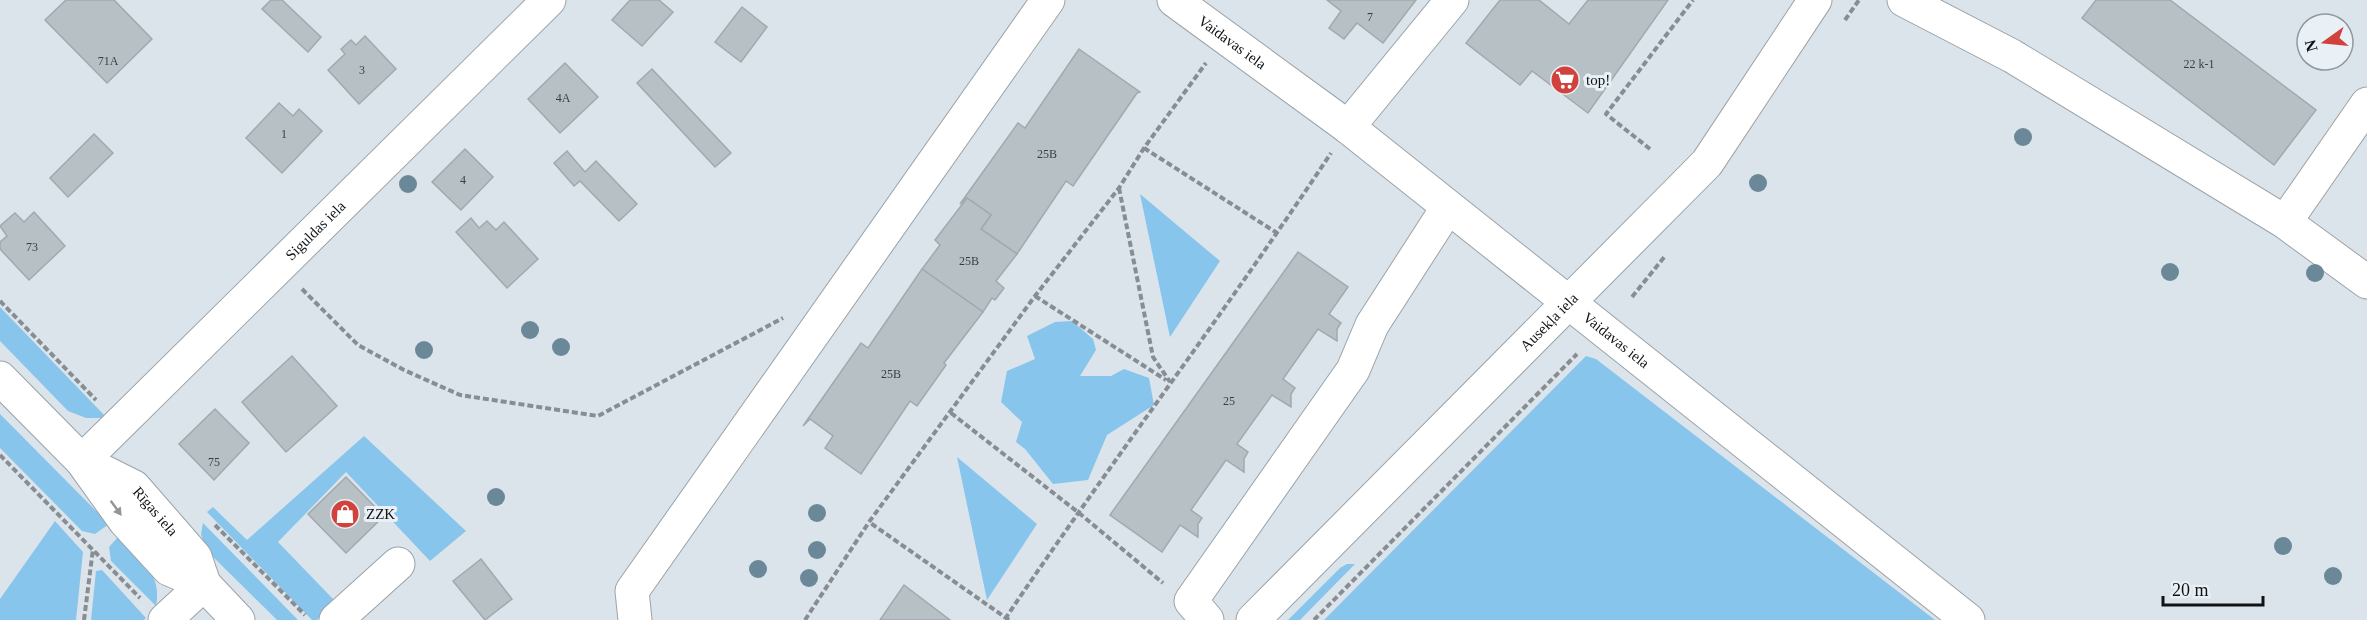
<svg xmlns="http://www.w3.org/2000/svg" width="2367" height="620" viewBox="0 0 2367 620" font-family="'Times New Roman',serif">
  <rect width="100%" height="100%" fill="#dbe4ea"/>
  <g fill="#88c5ec">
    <polygon points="1140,194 1220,261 1170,337"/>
    <polygon points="0,307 107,418 86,418 68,411 0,341"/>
    <polygon points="1072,321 1093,339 1096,350 1080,376 1111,376 1124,369 1149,378 1154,405 1107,435 1088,480 1053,484 1025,449 1016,442 1022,422 1001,402 1007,371 1035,359 1027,336 1055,322"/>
    <polygon points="1586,356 1596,359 1935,620 1324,620"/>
    <polygon points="0,414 109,524 95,534 82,531 0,448"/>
    <polygon points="364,436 466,531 430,561 346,472 278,542 334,600 317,620 312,620 207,512 213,507 247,540"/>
    <polygon points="957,457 1037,524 987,600"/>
    <polygon points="55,521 83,552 76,620 0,620 0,599"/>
    <polygon points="203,523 298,620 277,620 206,550 201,534"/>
    <path d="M118,537C139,559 163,573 156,606L111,561L109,547Z"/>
    <polygon points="1347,564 1355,564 1300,620 1288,620 1340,568"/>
    <polygon points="102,570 146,618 144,620 91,620 96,571"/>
  </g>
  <g fill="#b7c0c5" stroke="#a1a9af" stroke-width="1.5">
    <polygon points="66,0 114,0 152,39 107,83 45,20"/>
    <polygon points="271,0 282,0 321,37 308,52 262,9"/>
    <polygon points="630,0 659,0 673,12 642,46 612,20"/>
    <polygon points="1327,0 1416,0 1383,43 1357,23 1344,39 1329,28 1341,11"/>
    <polygon points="1500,0 1539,0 1569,24 1588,0 1668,0 1588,113 1532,71 1520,85 1466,43"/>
    <polygon points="2096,0 2170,0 2316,110 2274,165 2082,18"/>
    <polygon points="742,7 767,27 741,62 715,42"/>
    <polygon points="365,36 396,69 359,104 328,70 345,54 341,49 351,40 356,45"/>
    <polygon points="1079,49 1140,92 1137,93 1073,186 1066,181 1017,254 981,229 991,215 967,198 960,204 1018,123 1025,128"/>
    <polygon points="565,63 598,97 560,133 528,99"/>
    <polygon points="652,69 731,153 715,167 637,83"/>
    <polygon points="279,103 293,116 299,109 322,131 282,173 246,138"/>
    <polygon points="94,134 113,153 68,197 50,178"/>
    <polygon points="465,149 493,177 461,210 432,182"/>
    <polygon points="567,151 585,172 596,161 637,204 619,221 580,181 574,186 554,163"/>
    <polygon points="967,198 991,215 981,229 1017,254 996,281 1004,288 995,300 992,298 983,312 922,269 940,245 935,240"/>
    <polygon points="34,212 65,246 29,280 0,249 0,242 7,236 0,226 15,213 24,222"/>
    <polygon points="471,218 479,228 487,221 496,230 504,222 538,259 507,288 456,232"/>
    <polygon points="1298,252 1348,287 1329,314 1341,323 1337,329 1337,341 1318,329 1283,379 1295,388 1291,394 1291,407 1272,395 1237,444 1248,452 1244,459 1244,472 1226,460 1191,510 1202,518 1198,524 1198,537 1180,525 1162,552 1110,515"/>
    <polygon points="922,269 983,312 944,363 946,365 917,406 910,401 861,474 825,448 833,436 810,419 803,426 861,343 868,348"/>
    <polygon points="292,356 337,406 286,452 242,402"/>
    <polygon points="215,409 249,443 214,480 179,444"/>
    <polygon points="346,477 384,516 346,553 308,514"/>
    <polygon points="481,559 512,599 485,620 453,581"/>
    <polygon points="904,585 950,620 880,620"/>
  </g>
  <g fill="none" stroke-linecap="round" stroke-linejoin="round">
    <g stroke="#9ba3a9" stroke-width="35">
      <g id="minor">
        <path id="s1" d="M1174,0L1348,127L1968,620"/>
        <polyline points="1904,0 2012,56 2285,222 2367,104"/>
        <polyline points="1348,127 1452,0"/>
        <polyline points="2285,222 2367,282"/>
        <path id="s2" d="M82,461L549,0"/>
        <polyline points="165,620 204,584"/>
        <polyline points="336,620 398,564"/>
        <polyline points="635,620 632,591 1048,0"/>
        <polyline points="1207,620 1191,601 1353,370 1372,325 1448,207"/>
        <path id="s3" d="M1253,620L1707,163L1815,0"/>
      </g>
    </g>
    <g stroke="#9ba3a9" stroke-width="35">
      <g id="major">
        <polyline points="0,378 82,461 125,521 169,569 204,584 238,620"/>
        <path id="s4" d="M86,463L134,487L195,557L204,584"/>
      </g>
    </g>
    <g stroke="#878d92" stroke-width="4" stroke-dasharray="6 3" stroke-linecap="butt">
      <polyline points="1845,20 1859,0"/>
      <polyline points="1144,148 1277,233"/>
      <polyline points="1650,149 1606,114 1693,0"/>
      <polyline points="1119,188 1153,357 1170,382"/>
      <polyline points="302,289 358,345 404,370 460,395 598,416 783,318"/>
      <polyline points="1035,296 1166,380"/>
      <polyline points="1632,297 1666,255"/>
      <polyline points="0,301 96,400"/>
      <polyline points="951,413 1079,513 1163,583"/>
      <polyline points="0,455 140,598"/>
      <polyline points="215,525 305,615"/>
      <path d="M1005,619C1111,462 1226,311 1331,153"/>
      <polyline points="84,620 93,549"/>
      <polyline points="805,620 869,522"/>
      <polyline points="1009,620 869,522 1035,296 1119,188 1144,148 1206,63"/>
      <polyline points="1314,620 1577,354"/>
    </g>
    <use href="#minor" stroke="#fff" stroke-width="33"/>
    <use href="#major" stroke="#fff" stroke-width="33"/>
  </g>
  <g fill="#6b8898">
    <circle cx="2023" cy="137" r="9"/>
    <circle cx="1758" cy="183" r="9"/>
    <circle cx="408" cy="184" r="9"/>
    <circle cx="2170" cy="272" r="9"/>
    <circle cx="2315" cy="273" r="9"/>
    <circle cx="530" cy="330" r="9"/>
    <circle cx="561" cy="347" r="9"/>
    <circle cx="424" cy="350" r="9"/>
    <circle cx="496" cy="497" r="9"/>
    <circle cx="817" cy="513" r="9"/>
    <circle cx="2283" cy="546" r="9"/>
    <circle cx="817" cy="550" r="9"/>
    <circle cx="758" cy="569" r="9"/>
    <circle cx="2333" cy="576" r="9"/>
    <circle cx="809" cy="578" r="9"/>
  </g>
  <defs><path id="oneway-solid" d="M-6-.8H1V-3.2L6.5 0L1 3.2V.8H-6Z" transform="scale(1.5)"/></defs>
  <use fill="#939596" href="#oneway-solid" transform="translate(116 508) rotate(54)"/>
  <defs>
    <g id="supermarket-disc" transform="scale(1.5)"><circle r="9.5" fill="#d1423c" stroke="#e9f1f7"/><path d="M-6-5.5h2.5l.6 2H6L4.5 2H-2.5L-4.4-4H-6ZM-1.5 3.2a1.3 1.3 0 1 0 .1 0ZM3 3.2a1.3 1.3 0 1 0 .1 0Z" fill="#fff"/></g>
    <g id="shop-disc" transform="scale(1.5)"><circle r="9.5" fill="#d1423c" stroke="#e9f1f7"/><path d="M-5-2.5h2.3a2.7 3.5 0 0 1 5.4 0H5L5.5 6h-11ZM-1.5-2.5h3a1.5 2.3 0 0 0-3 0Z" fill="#fff"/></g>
  </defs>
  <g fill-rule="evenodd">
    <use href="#supermarket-disc" x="1565" y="80"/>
    <use href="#shop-disc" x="345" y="514"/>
  </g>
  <g text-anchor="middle" stroke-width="6" stroke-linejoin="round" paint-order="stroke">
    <g font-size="12" fill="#3a3e41">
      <text x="1370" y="21">7</text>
      <text x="108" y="65">71A</text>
      <text x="2199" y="68">22 k-1</text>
      <text x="362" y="74">3</text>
      <text x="563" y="102">4A</text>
      <text x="284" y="138">1</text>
      <text x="1047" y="158">25B</text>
      <text x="463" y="184">4</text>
      <text x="32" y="251">73</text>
      <text x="969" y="265">25B</text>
      <text x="891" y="378">25B</text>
      <text x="1229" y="405">25</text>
      <text x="214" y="466">75</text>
    </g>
    <g font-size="15" fill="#101315" stroke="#e9f1f7">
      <text dy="5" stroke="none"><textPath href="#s1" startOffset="72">Vaidavas iela</textPath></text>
      <text dy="5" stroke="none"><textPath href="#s2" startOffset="328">Siguldas iela</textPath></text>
      <text dy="5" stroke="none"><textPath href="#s3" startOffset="420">Ausekļa iela</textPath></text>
      <text dy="5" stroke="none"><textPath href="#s1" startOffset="558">Vaidavas iela</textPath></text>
      <text dy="5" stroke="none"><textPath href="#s4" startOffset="86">Rīgas iela</textPath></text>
    </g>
    <g font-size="15" fill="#101315" stroke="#e9f1f7" text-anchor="start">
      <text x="1586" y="85">top!</text>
      <text x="366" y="519">ZZK</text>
    </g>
  </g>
  <g transform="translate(2325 42) rotate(255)"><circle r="28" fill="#e9f1f7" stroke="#92989d" stroke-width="1.5"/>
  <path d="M0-4.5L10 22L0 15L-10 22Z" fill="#d1423c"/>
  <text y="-9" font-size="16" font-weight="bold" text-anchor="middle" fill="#101315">N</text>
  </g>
  <path d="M2163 596v9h100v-9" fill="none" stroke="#101315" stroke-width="3"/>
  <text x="2172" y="596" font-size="18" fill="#101315" stroke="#e9f1f7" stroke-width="4.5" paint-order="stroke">20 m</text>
</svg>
